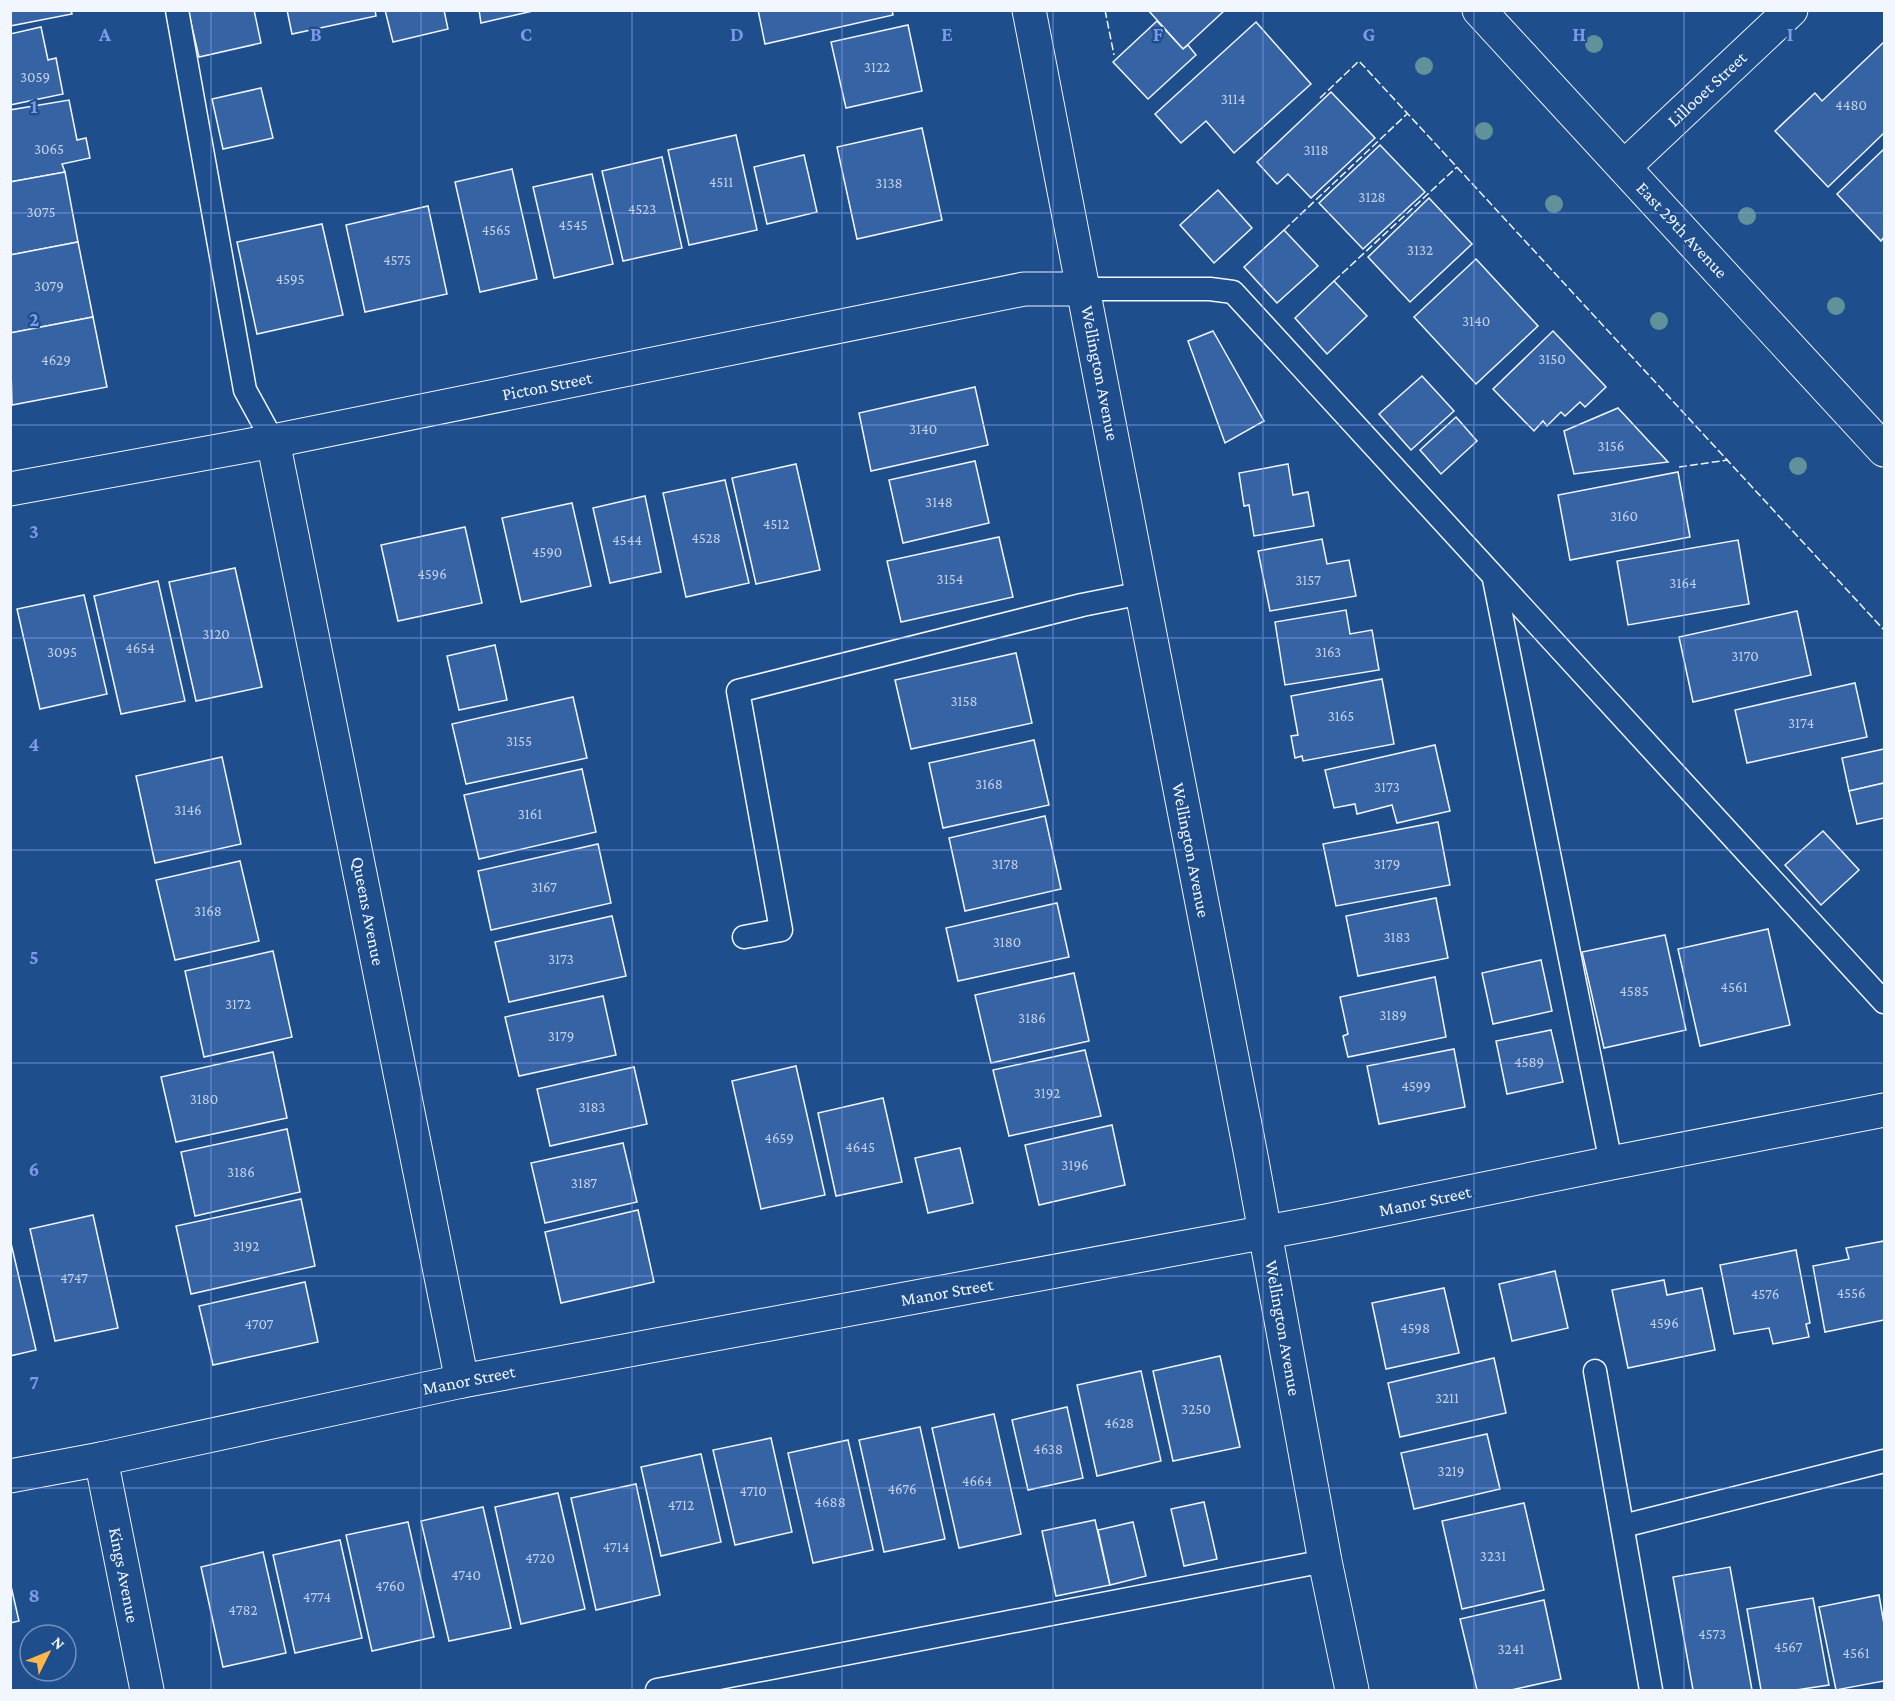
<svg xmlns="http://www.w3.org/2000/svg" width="1895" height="1701" viewBox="0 0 1895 1701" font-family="'Crimson Pro',serif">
  <rect width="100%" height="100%" fill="#1f4e8c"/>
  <g fill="#3563a3" stroke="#f2f6ff" stroke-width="1.5">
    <polygon points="10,10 71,10 72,14 10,26"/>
    <polygon points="188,10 254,10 261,43 199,57"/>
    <polygon points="287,10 375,10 376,16 292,34"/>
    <polygon points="385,10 444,10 448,29 393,42"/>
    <polygon points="479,10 537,10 481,23"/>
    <polygon points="758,10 892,10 893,15 765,44"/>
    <polygon points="1148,10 1225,10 1183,49"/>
    <polygon points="1157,21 1183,49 1188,45 1196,55 1148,99 1113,62"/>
    <polygon points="1256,22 1311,84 1234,153 1206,121 1181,143 1155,114"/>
    <polygon points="908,25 922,91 846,108 831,42"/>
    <polygon points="41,27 48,60 56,58 63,94 10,105 10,34"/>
    <polygon points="1884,42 1884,133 1828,187 1775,131 1815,93 1822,101"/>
    <polygon points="261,88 273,138 223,149 212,99"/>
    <polygon points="1331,92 1375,138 1311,198 1288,174 1277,184 1257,162"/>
    <polygon points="69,100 77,140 86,138 90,158 62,164 65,172 10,182 10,110"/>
    <polygon points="922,128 942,220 857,239 837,147"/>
    <polygon points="736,135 757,230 689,245 668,150"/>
    <polygon points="1380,145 1425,192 1363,249 1319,203"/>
    <polygon points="1884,149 1884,237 1881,241 1837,194"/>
    <polygon points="804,155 817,212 767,224 754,167"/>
    <polygon points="662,157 682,248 623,261 602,171"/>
    <polygon points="512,169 537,279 480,292 455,182"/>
    <polygon points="65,172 78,242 10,255 10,182"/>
    <polygon points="592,174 613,264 554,278 533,187"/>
    <polygon points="1218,190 1252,228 1214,263 1180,225"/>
    <polygon points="1429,198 1472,244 1410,302 1368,257"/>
    <polygon points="428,206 447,294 365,312 346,225"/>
    <polygon points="322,224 343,315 257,334 237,242"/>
    <polygon points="1284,230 1318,266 1277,303 1244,267"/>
    <polygon points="78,242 93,317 10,333 10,255"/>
    <polygon points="1476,259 1538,326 1476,384 1414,317"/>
    <polygon points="1334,281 1367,316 1327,354 1295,318"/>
    <polygon points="93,317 107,387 12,405 10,333"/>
    <polygon points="1213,331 1264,421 1225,443 1188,341"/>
    <polygon points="1553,331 1606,387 1585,407 1580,402 1565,416 1561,412 1547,426 1543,421 1534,431 1493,389"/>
    <polygon points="1422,376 1454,411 1411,450 1379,414"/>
    <polygon points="975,387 988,445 871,471 859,413"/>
    <polygon points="1618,408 1668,462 1574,474 1564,431"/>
    <polygon points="1456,417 1477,441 1441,474 1420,450"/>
    <polygon points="975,461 989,523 903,543 889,480"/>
    <polygon points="796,464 820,570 756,584 732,478"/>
    <polygon points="1288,464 1293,495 1308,492 1314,526 1254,536 1249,505 1244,506 1239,473"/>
    <polygon points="1678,472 1690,537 1570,560 1558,495"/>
    <polygon points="725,480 749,583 686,597 663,493"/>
    <polygon points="645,496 661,572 610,583 593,508"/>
    <polygon points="572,503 591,586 521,602 502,518"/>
    <polygon points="465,527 482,603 398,621 381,545"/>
    <polygon points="999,537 1013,597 901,622 887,561"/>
    <polygon points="1322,539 1327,564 1349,560 1356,596 1270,611 1258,551"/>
    <polygon points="1738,540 1749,604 1628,625 1617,561"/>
    <polygon points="235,568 262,687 196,701 169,582"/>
    <polygon points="158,581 185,701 121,714 94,596"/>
    <polygon points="84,595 107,694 40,709 17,609"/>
    <polygon points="1346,610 1350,634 1372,630 1379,670 1285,685 1275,622"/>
    <polygon points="1797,611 1811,675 1693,702 1679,637"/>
    <polygon points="495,645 507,700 459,710 447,656"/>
    <polygon points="1016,653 1032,723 911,749 895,680"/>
    <polygon points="1382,679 1394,744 1303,761 1302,756 1295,758 1291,736 1298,735 1291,696"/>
    <polygon points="1855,683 1867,737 1747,763 1735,710"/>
    <polygon points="573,697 587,758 466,784 452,724"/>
    <polygon points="1034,740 1049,805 943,828 929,763"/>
    <polygon points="1435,745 1450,811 1397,823 1392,805 1357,814 1355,804 1334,808 1325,770"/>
    <polygon points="1884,749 1884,783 1849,791 1842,758"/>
    <polygon points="222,757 241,844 155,863 136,776"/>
    <polygon points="582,769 596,832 479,859 464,795"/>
    <polygon points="1884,783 1884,818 1857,824 1849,791"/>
    <polygon points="1045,816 1061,889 965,911 949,838"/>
    <polygon points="1438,822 1450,885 1336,906 1323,844"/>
    <polygon points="1823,831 1859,870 1821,905 1785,865"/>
    <polygon points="598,844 611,903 491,930 478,871"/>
    <polygon points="240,861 259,941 175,960 156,880"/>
    <polygon points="1436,898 1448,958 1358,976 1346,916"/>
    <polygon points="1057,903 1069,957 958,981 946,928"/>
    <polygon points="612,916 626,976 509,1002 495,942"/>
    <polygon points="1768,929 1790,1025 1700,1046 1678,949"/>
    <polygon points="1665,935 1686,1030 1604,1048 1582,952"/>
    <polygon points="273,951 292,1037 204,1057 185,971"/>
    <polygon points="1541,960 1552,1011 1493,1024 1482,973"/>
    <polygon points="1074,973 1089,1041 991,1063 975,995"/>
    <polygon points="1435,977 1446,1037 1348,1057 1343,1036 1348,1034 1340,997"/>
    <polygon points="603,996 616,1055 519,1076 505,1017"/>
    <polygon points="1551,1030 1563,1082 1507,1094 1496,1041"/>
    <polygon points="1454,1049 1465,1107 1379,1124 1367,1066"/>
    <polygon points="1085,1050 1101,1116 1009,1136 993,1070"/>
    <polygon points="273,1052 287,1118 176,1142 161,1077"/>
    <polygon points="796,1066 825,1195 761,1209 732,1081"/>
    <polygon points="634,1067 647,1124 550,1146 537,1089"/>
    <polygon points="883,1098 902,1182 836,1196 818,1113"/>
    <polygon points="1112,1125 1125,1185 1039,1205 1025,1145"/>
    <polygon points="287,1129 300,1192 195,1216 181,1152"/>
    <polygon points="623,1143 637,1202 545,1223 531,1163"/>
    <polygon points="960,1148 973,1203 928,1213 915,1158"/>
    <polygon points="301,1199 315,1266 191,1294 176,1226"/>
    <polygon points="638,1210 654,1282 561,1303 545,1232"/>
    <polygon points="93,1215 118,1328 55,1341 30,1229"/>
    <polygon points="10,1239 36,1350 10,1356"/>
    <polygon points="1884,1241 1884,1320 1825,1332 1813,1266 1849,1259 1846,1248"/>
    <polygon points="1796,1250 1810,1323 1806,1324 1809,1337 1773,1344 1769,1328 1734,1334 1720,1265"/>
    <polygon points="1555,1271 1568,1328 1512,1341 1499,1284"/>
    <polygon points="1664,1280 1667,1295 1702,1288 1715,1350 1628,1368 1612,1290"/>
    <polygon points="305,1282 318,1342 213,1365 199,1306"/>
    <polygon points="1444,1288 1459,1353 1386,1369 1372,1303"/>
    <polygon points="1220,1356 1240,1447 1173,1461 1153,1371"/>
    <polygon points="1494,1358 1506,1413 1400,1437 1388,1383"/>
    <polygon points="1141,1371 1161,1461 1097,1476 1077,1385"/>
    <polygon points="1067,1407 1083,1478 1028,1490 1012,1420"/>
    <polygon points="994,1414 1021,1534 959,1548 932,1428"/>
    <polygon points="920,1427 945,1539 884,1552 859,1440"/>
    <polygon points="1487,1434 1500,1489 1414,1509 1401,1453"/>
    <polygon points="771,1438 792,1532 735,1545 713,1450"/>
    <polygon points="848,1440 873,1550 813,1563 788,1453"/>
    <polygon points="701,1454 721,1542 661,1556 641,1467"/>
    <polygon points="636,1484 660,1595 596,1610 571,1498"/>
    <polygon points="558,1493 585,1609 521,1624 495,1507"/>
    <polygon points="1204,1502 1217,1559 1184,1566 1171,1509"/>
    <polygon points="1524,1503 1544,1590 1462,1609 1442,1521"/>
    <polygon points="483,1507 511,1628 449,1641 421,1521"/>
    <polygon points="1095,1520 1110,1585 1056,1596 1042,1531"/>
    <polygon points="408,1522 434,1637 372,1651 346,1535"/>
    <polygon points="1133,1522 1146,1576 1110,1585 1098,1530"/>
    <polygon points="340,1540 362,1638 295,1653 273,1555"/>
    <polygon points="263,1552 286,1653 223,1667 201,1567"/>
    <polygon points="1730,1567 1752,1690 1693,1690 1673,1577"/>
    <polygon points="10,1582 19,1621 10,1623"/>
    <polygon points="1879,1595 1884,1624 1884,1681 1836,1690 1819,1607"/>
    <polygon points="1813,1598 1829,1685 1796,1690 1761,1690 1747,1609"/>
    <polygon points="1544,1600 1561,1679 1511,1690 1477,1690 1460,1619"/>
  </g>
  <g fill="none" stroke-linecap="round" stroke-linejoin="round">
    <g stroke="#f2f6ff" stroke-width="25">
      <g id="lane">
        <polyline points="177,10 245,390 273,441"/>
        <polyline points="1084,289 1210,289 1233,292 1884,1002"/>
        <polyline points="1494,579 1611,1163"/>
        <polyline points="744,937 781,930 738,691 1082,605 1142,593"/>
        <polyline points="1595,1371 1651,1690"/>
        <polyline points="1623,1526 1884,1461"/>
        <polyline points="657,1690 1325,1561"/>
      </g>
    </g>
    <g stroke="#f2f6ff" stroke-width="35">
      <g id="street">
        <polyline points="1029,10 1252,1161 1325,1561 1352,1690"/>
        <polyline points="1624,167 1791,10"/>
        <polyline points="273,441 462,1381"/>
        <polyline points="10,489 273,441 1024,289 1084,289"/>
        <polyline points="101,1459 147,1690"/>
        <polyline points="10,1476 101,1459 462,1381 1326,1221 1611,1163 1884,1110"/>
      </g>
    </g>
    <g stroke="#f2f6ff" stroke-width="35">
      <polyline id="secondary" points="1479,10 1884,450"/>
    </g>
    <use href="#lane" stroke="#1f4e8c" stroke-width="22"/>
    <use href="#street" stroke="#1f4e8c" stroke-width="33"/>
    <use href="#secondary" stroke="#1f4e8c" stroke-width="33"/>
    <g stroke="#f2f6ff" stroke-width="1.5" stroke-dasharray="8 3" stroke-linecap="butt">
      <polyline points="1105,10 1114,55"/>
      <polyline points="1320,98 1359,61 1884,630"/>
      <polyline points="1284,230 1407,114"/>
      <polyline points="1334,281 1457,167"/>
      <polyline points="1679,467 1728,460"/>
    </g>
  </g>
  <g fill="#61919a">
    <circle cx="1594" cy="44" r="9"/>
    <circle cx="1424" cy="66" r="9"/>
    <circle cx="1484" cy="131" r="9"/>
    <circle cx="1554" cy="204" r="9"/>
    <circle cx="1747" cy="216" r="9"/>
    <circle cx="1836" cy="306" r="9"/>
    <circle cx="1659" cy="321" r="9"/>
    <circle cx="1798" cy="466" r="9"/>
  </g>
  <path fill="none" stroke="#7d9aea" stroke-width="1.5" stroke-opacity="0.55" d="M211,10V1690M421,10V1690M632,10V1690M842,10V1690M1053,10V1690M1263,10V1690M1474,10V1690M1684,10V1690M10,213H1884M10,425H1884M10,638H1884M10,850H1884M10,1063H1884M10,1276H1884M10,1488H1884"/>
  <g text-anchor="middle" stroke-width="4.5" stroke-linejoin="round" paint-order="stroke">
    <g font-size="15" fill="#c3d1e8">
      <text x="877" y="72">3122</text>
      <text x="35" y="82">3059</text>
      <text x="1233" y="104">3114</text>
      <text x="1851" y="110">4480</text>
      <text x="49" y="154">3065</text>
      <text x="1316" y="155">3118</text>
      <text x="721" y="187">4511</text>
      <text x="889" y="188">3138</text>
      <text x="1372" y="202">3128</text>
      <text x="642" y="214">4523</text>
      <text x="41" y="217">3075</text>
      <text x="573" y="230">4545</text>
      <text x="496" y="235">4565</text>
      <text x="1420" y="255">3132</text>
      <text x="397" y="265">4575</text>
      <text x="290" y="284">4595</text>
      <text x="49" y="291">3079</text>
      <text x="1476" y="326">3140</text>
      <text x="1552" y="364">3150</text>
      <text x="56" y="365">4629</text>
      <text x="923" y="434">3140</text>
      <text x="1611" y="451">3156</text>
      <text x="939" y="507">3148</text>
      <text x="1624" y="521">3160</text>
      <text x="776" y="529">4512</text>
      <text x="706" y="543">4528</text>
      <text x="627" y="545">4544</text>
      <text x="547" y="557">4590</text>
      <text x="432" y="579">4596</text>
      <text x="950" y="584">3154</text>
      <text x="1308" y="585">3157</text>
      <text x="1683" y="588">3164</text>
      <text x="216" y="639">3120</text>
      <text x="140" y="653">4654</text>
      <text x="62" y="657">3095</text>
      <text x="1328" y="657">3163</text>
      <text x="1745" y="661">3170</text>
      <text x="964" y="706">3158</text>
      <text x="1341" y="721">3165</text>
      <text x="1801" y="728">3174</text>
      <text x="519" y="746">3155</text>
      <text x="989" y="789">3168</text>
      <text x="1387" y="792">3173</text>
      <text x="188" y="815">3146</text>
      <text x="530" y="819">3161</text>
      <text x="1005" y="869">3178</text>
      <text x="1387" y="869">3179</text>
      <text x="544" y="892">3167</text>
      <text x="208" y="916">3168</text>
      <text x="1397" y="942">3183</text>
      <text x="1007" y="947">3180</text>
      <text x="561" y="964">3173</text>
      <text x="1734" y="992">4561</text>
      <text x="1634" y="996">4585</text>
      <text x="238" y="1009">3172</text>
      <text x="1393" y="1020">3189</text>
      <text x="1032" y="1023">3186</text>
      <text x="561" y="1041">3179</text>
      <text x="1529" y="1067">4589</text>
      <text x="1416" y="1091">4599</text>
      <text x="1047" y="1098">3192</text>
      <text x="204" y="1104">3180</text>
      <text x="592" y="1112">3183</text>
      <text x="779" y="1143">4659</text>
      <text x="860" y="1152">4645</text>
      <text x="1075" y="1170">3196</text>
      <text x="241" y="1177">3186</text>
      <text x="584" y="1188">3187</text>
      <text x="246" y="1251">3192</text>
      <text x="74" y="1283">4747</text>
      <text x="1851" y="1298">4556</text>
      <text x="1765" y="1299">4576</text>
      <text x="1664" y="1328">4596</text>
      <text x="259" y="1329">4707</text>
      <text x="1415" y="1333">4598</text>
      <text x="1447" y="1403">3211</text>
      <text x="1196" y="1414">3250</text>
      <text x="1119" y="1428">4628</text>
      <text x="1048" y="1454">4638</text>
      <text x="1451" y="1476">3219</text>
      <text x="977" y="1486">4664</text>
      <text x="902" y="1494">4676</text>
      <text x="753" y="1496">4710</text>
      <text x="830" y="1507">4688</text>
      <text x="681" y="1510">4712</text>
      <text x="616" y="1552">4714</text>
      <text x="1493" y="1561">3231</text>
      <text x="540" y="1563">4720</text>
      <text x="466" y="1580">4740</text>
      <text x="390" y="1591">4760</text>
      <text x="317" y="1602">4774</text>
      <text x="243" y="1615">4782</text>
      <text x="1712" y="1639">4573</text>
      <text x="1788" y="1652">4567</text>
      <text x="1511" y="1654">3241</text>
      <text x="1856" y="1658">4561</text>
    </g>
    <g font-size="18" fill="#f2f6ff" stroke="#1f4e8c">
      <text transform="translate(1707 89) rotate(-43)" y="6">Lillooet Street</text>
      <text transform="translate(1682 230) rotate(47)" y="6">East 29th Avenue</text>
      <text transform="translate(1100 373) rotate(79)" y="6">Wellington Avenue</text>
      <text transform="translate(547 386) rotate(-11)" y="6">Picton Street</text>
      <text transform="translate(1191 850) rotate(79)" y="6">Wellington Avenue</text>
      <text transform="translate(368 911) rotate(79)" y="6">Queens Avenue</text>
      <text transform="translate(1425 1201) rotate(-12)" y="6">Manor Street</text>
      <text transform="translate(947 1292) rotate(-10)" y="6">Manor Street</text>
      <text transform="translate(1283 1328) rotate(80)" y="6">Wellington Avenue</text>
      <text transform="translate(469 1380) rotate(-11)" y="6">Manor Street</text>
      <text transform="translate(124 1575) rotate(79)" y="6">Kings Avenue</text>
    </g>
  </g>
  <g font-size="20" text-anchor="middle" font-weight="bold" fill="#7d9aea" stroke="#1f4e8c" stroke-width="4.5" stroke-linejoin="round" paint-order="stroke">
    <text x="105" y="41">A</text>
    <text x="316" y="41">B</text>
    <text x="526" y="41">C</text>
    <text x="737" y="41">D</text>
    <text x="947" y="41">E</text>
    <text x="1158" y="41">F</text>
    <text x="1369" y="41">G</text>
    <text x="1579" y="41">H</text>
    <text x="1790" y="41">I</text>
    <text x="34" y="113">1</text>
    <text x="34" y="326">2</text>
    <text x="34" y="538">3</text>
    <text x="34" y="751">4</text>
    <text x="34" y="964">5</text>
    <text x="34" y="1176">6</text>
    <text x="34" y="1389">7</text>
    <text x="34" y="1602">8</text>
  </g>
  <rect width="1895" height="1701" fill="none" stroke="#f2f6ff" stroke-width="24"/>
  <g transform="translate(48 1653) rotate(47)"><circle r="28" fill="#1f4e8c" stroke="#7391ba" stroke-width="1.5"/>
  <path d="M0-4.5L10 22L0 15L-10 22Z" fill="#ffb74d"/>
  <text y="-9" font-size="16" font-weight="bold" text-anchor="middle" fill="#f2f6ff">N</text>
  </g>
</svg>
